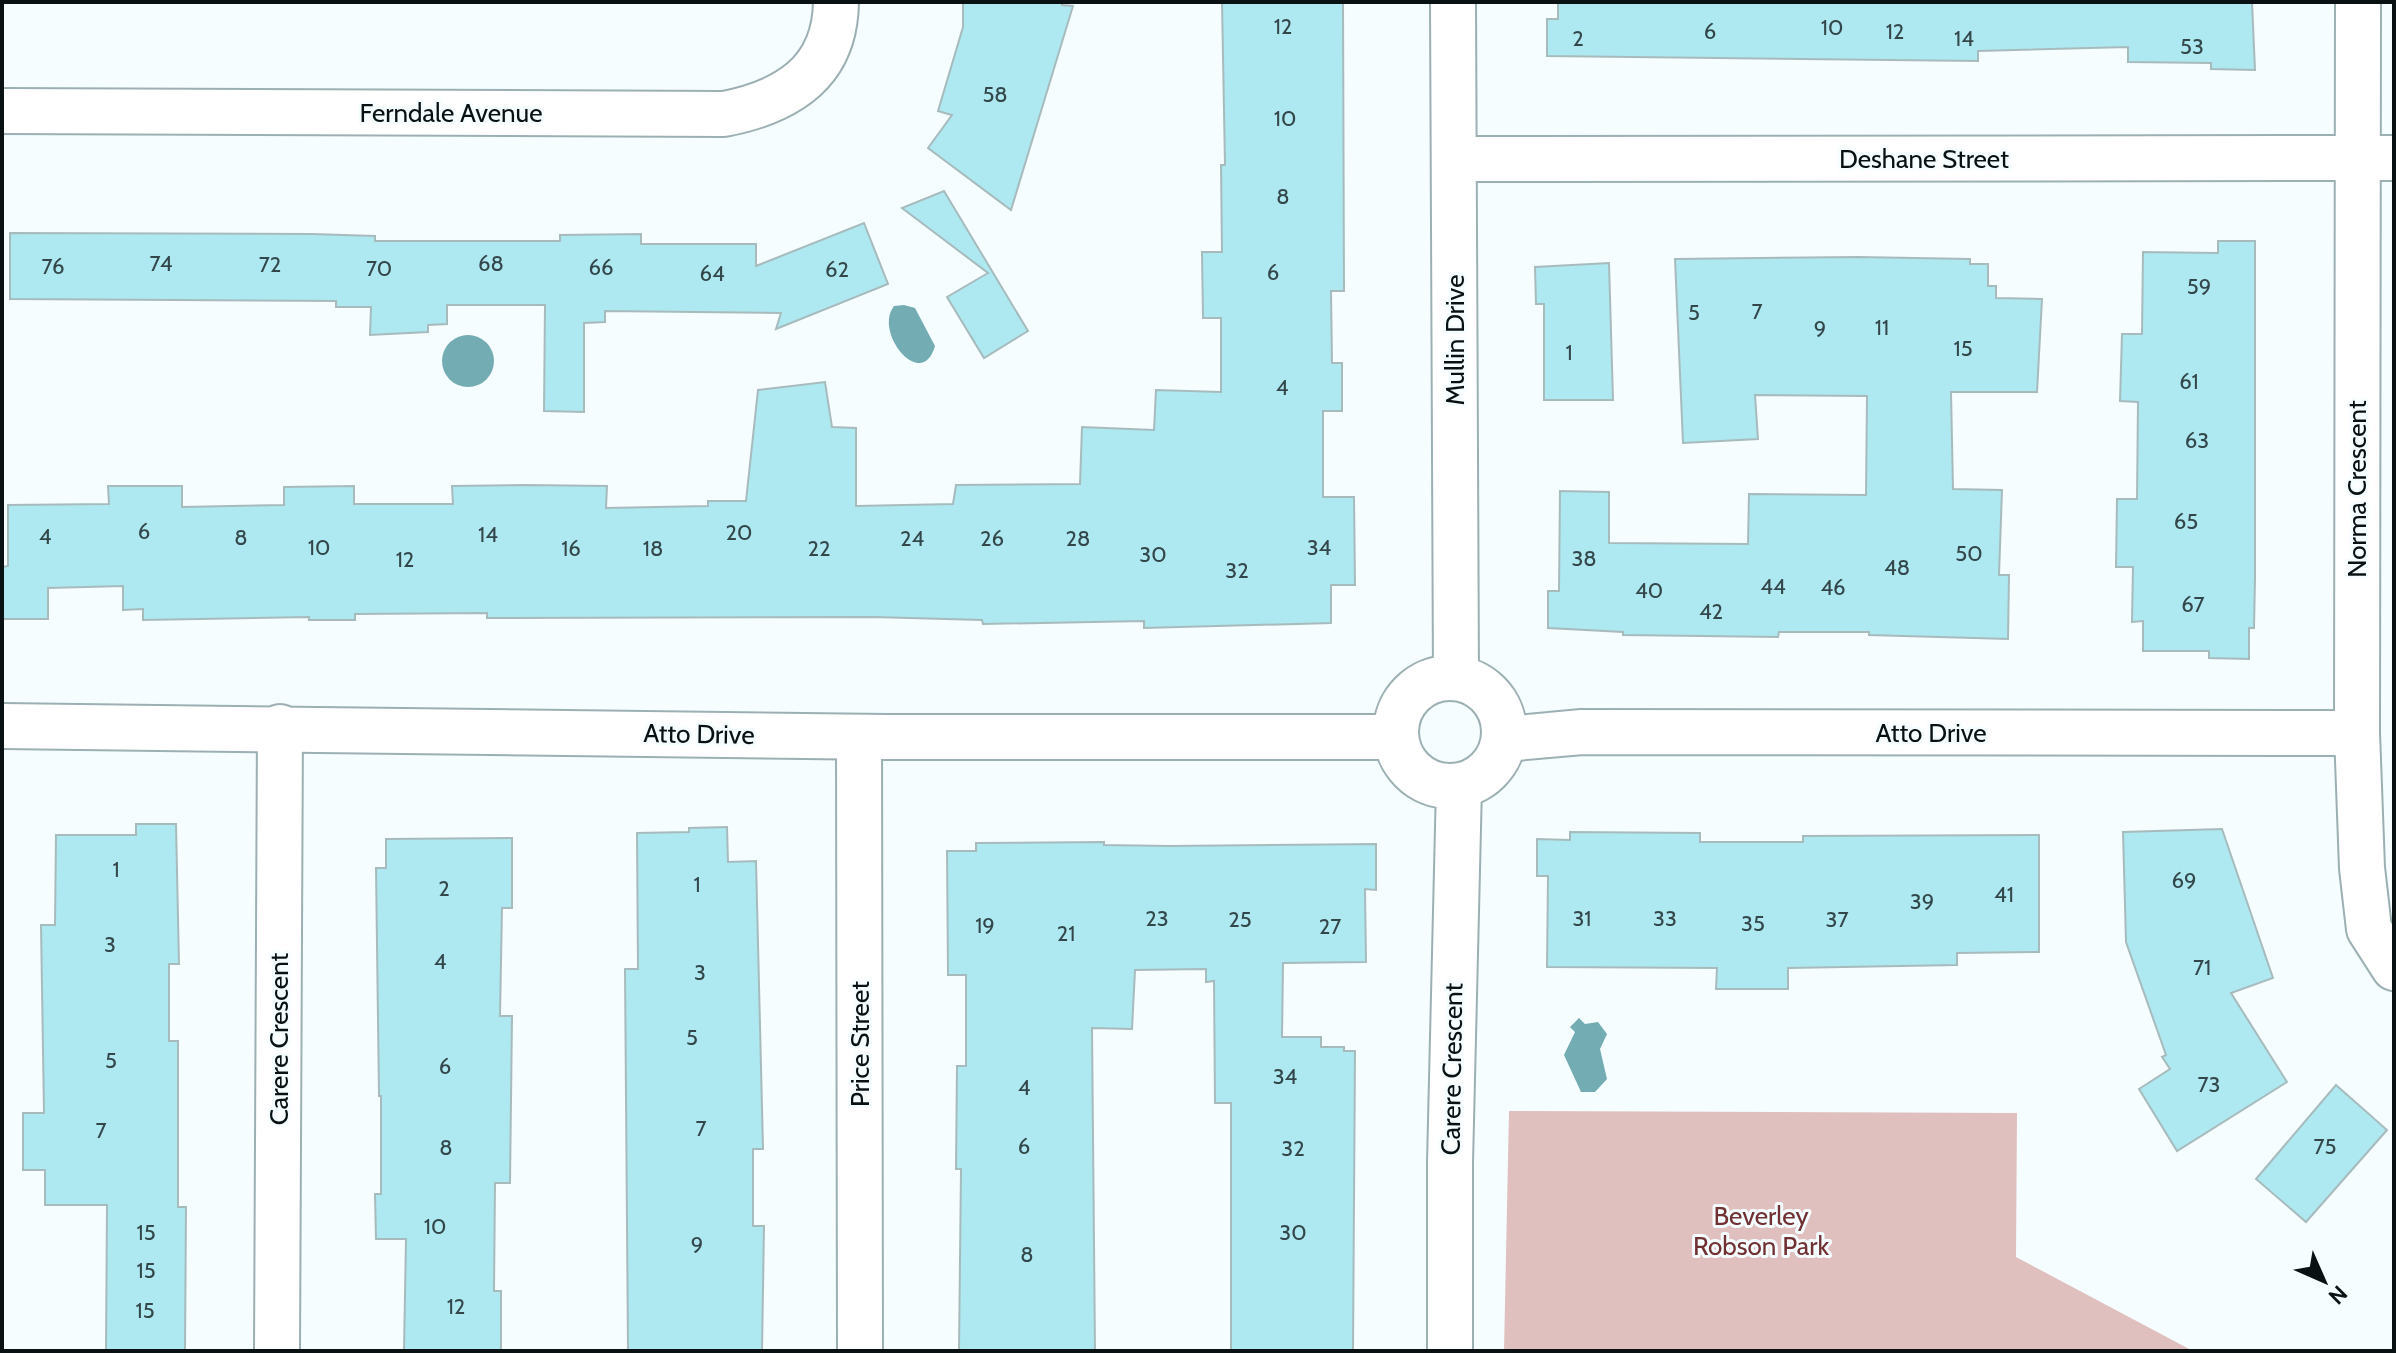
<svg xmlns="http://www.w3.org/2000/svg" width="2396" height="1353" viewBox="0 0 2396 1353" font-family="Cabin,sans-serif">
  <rect width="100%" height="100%" fill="#f5fdff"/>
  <polygon fill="#e0c0bf" points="1509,1111 2017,1113 2016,1257 2193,1351 1504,1351"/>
  <g fill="#74acb4">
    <path d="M904,305L915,308L935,346C922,392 873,333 894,306Z"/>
    <circle cx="468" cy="361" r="26"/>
    <polygon points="1579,1018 1585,1024 1598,1022 1607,1034 1600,1049 1607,1079 1595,1092 1581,1092 1564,1055 1575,1032 1570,1027"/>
  </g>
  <g fill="#aee8f1" stroke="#a7bbbd" stroke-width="2">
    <polygon points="963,2 1062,2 1062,5 1073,6 1011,210 928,148 952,115 938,111 963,27"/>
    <polygon points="1222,2 1343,2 1344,291 1331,291 1332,363 1342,363 1342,411 1323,411 1323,497 1354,497 1355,585 1331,585 1331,623 1144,628 1144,621 983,624 982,620 873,617 487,618 487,613 355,614 355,620 309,620 309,617 143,620 143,609 123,610 123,586 48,588 48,619 2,619 2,567 8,566 8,505 109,504 108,486 182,486 182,507 284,505 284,487 354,486 354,504 453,504 452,486 524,485 607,486 606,508 708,506 708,501 746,501 758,390 825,382 832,427 856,428 856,506 953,504 956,485 1080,484 1082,427 1154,430 1156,390 1221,392 1221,318 1203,318 1202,252 1222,252 1221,165 1225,165"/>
    <polygon points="1558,2 2252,2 2255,70 2211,69 2211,63 2128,62 2128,47 1978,51 1978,61 1547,56 1547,19 1558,19"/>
    <polygon points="944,191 1028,331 984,358 947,297 988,273 902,208"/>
    <polygon points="864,223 888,284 776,329 781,313 605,311 605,322 584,323 584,412 544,411 545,305 447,305 447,324 428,325 428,332 370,335 371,307 336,307 336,301 10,299 10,233 311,234 375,236 375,241 560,241 560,235 641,234 641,244 756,244 756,266"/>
    <polygon points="2218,241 2255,241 2255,579 2254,628 2249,628 2249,659 2209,658 2209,651 2143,651 2143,621 2132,622 2133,567 2116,567 2117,499 2137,499 2138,402 2120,401 2122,334 2142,334 2143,252 2218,253"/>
    <polygon points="1858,257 1970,259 1970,264 1988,264 1988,286 1996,286 1996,298 2042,299 2037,392 1951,392 1953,489 2002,490 1999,575 2009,575 2008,639 1869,635 1869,632 1779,632 1778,637 1623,635 1623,632 1548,628 1548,591 1559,591 1560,491 1609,492 1609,543 1748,544 1749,494 1866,495 1867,396 1755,395 1758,439 1683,443 1675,259"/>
    <polygon points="1609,263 1613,400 1544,400 1544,304 1536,304 1535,267"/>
    <polygon points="136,824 176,824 179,964 169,964 169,1041 178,1041 178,1207 186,1207 185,1351 106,1351 107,1205 45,1205 45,1170 23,1170 23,1113 44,1113 41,925 55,925 56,835 136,835"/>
    <polygon points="727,827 728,862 756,861 763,1149 753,1149 753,1226 764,1226 762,1351 628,1351 625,969 638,969 637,833 689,832 689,828"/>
    <polygon points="2222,829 2273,978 2231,993 2287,1082 2177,1151 2139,1089 2170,1069 2162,1057 2166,1055 2126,942 2123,832"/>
    <polygon points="1570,832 1700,833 1700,842 1803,842 1803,836 2039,835 2039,952 1957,953 1957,965 1788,968 1788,989 1716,989 1717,968 1547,967 1548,876 1537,876 1537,839 1570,840"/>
    <polygon points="512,838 512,908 502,908 500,1016 512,1016 510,1183 495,1183 494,1291 501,1291 501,1351 404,1351 406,1239 376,1239 375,1194 381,1194 381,1096 379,1096 376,868 386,868 386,839"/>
    <polygon points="1104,842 1104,845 1169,846 1376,844 1376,890 1365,889 1366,962 1283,963 1282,1037 1321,1037 1321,1047 1344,1047 1344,1051 1355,1051 1353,1351 1231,1351 1231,1103 1215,1103 1214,981 1206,982 1206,969 1135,970 1132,1029 1092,1028 1095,1351 959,1351 961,1169 956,1169 957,1066 966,1066 966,975 948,975 947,851 976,851 976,843"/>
    <polygon points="2336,1085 2387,1130 2306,1222 2256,1179"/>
  </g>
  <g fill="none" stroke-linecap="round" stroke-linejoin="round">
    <g stroke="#9cb0b3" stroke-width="48">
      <g id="minor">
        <polyline points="1453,2 1456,678"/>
        <polyline points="2358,2 2357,733 2362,868 2369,929 2394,968"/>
        <path d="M2,111L724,114C786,102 835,73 836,2"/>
        <polyline points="1454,159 2394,158"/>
        <circle cx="1450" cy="732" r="54"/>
        <polyline points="2,726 887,737 1396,737"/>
        <polyline points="859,737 860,1351"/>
        <polyline points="1505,739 1582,732 2357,733"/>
        <polyline points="277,1351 280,727"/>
        <polyline points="1450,1351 1450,1163 1459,786"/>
      </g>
    </g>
    <use href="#minor" stroke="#fff" stroke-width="44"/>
  </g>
  <g text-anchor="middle" stroke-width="6" stroke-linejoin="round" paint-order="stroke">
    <g font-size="22" fill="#33474a">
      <text x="1283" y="34">12</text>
      <text x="1832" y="35">10</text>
      <text x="1710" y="39">6</text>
      <text x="1895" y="39">12</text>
      <text x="1578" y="46">2</text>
      <text x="1964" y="46">14</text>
      <text x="2192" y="54">53</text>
      <text x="995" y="102">58</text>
      <text x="1285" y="126">10</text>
      <text x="1283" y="204">8</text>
      <text x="161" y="271">74</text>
      <text x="491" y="271">68</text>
      <text x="270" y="272">72</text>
      <text x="53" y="274">76</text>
      <text x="601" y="275">66</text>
      <text x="379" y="276">70</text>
      <text x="837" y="277">62</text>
      <text x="1273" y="280">6</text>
      <text x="712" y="281">64</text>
      <text x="2199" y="294">59</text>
      <text x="1757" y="319">7</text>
      <text x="1694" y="320">5</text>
      <text x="1882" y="335">11</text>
      <text x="1820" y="336">9</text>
      <text x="1963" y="356">15</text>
      <text x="1569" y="360">1</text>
      <text x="2189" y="389">61</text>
      <text x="1282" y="395">4</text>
      <text x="2197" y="448">63</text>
      <text x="2186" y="529">65</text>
      <text x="144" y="539">6</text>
      <text x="739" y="540">20</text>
      <text x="488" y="542">14</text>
      <text x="45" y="544">4</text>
      <text x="241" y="545">8</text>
      <text x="912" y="546">24</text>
      <text x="992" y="546">26</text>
      <text x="1078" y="546">28</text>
      <text x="319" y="555">10</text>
      <text x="1319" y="555">34</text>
      <text x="571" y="556">16</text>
      <text x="653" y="556">18</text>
      <text x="819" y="556">22</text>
      <text x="1969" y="561">50</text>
      <text x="1153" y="562">30</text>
      <text x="1584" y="566">38</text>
      <text x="405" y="567">12</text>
      <text x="1897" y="575">48</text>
      <text x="1237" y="578">32</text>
      <text x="1773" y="594">44</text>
      <text x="1833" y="595">46</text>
      <text x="1649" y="598">40</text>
      <text x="2193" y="612">67</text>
      <text x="1711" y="619">42</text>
      <text x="116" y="877">1</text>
      <text x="2184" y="888">69</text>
      <text x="697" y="892">1</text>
      <text x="444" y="896">2</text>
      <text x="2004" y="902">41</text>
      <text x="1922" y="909">39</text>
      <text x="1157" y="926">23</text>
      <text x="1582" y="926">31</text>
      <text x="1665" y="926">33</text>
      <text x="1240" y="927">25</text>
      <text x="1837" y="927">37</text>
      <text x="1753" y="931">35</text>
      <text x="985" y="933">19</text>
      <text x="1330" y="934">27</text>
      <text x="1066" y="941">21</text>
      <text x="110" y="952">3</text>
      <text x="440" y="969">4</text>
      <text x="2202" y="975">71</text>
      <text x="700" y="980">3</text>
      <text x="692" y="1045">5</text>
      <text x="111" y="1068">5</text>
      <text x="445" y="1074">6</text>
      <text x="1285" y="1084">34</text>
      <text x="2209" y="1092">73</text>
      <text x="1024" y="1095">4</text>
      <text x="701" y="1136">7</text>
      <text x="101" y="1138">7</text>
      <text x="1024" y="1154">6</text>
      <text x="2325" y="1154">75</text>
      <text x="446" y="1155">8</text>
      <text x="1293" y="1156">32</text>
      <text x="435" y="1234">10</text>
      <text x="146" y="1240">15</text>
      <text x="1293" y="1240">30</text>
      <text x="697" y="1252">9</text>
      <text x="1027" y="1262">8</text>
      <text x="146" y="1278">15</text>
      <text x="456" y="1314">12</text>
      <text x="145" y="1318">15</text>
    </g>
    <g font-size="26" fill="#0a1112" stroke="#f5fdff">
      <text x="451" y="122">Ferndale Avenue</text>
      <text x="1924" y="168">Deshane Street</text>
      <text transform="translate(1455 340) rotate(-90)" y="9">Mullin Drive</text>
      <text transform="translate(2357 489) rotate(-90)" y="9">Norma Crescent</text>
      <text x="1931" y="742">Atto Drive</text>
      <text transform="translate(699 734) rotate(1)" y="9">Atto Drive</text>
      <text transform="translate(279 1039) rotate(-90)" y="9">Carere Crescent</text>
      <text transform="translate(860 1044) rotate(-90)" y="9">Price Street</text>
      <text transform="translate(1452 1069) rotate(-89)" y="9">Carere Crescent</text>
    </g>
    <g font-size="26" fill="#713133" stroke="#f5fdff">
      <text x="1761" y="1225">Beverley<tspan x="1761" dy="30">Robson Park</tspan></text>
    </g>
  </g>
  <rect width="2396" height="1353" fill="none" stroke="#0a1112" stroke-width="8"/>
  <g transform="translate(2324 1281) rotate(135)" stroke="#f5fdff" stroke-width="6" paint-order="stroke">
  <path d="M0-6L14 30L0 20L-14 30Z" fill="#0a1112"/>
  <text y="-12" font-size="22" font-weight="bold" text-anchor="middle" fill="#0a1112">N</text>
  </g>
</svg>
